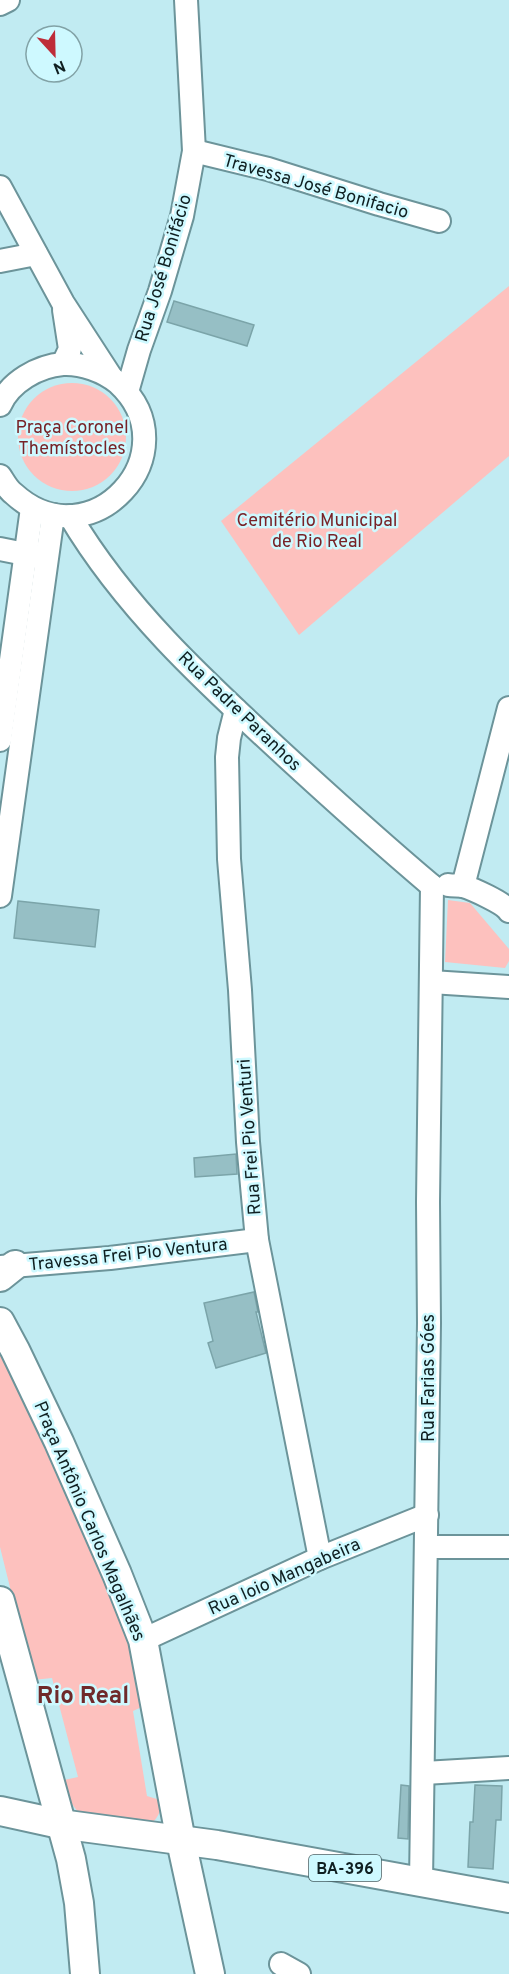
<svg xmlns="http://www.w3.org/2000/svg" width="509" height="1974" viewBox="0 0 509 1974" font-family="Overpass,sans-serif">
  <rect width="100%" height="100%" fill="#c1ebf2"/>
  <g fill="#fdc1be">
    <polygon points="509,286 509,456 299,635 221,521"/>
    <circle cx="72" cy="437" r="54"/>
    <polygon points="448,900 470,903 509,949 509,961 505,968 445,962"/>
    <path d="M0,1344L132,1636L146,1705L133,1711L147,1796L160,1800C162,1811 158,1819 149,1825L78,1812L72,1804L64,1780L78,1777L52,1678L33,1680L0,1547Z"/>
  </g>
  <g fill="#96bfc5" stroke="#7ba4a9" stroke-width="1.5">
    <polygon points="174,301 254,325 247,346 167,322"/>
    <polygon points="18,901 99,910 95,947 14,938"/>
    <polygon points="236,1154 237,1174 195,1177 194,1158"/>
    <polygon points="254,1292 258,1312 256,1312 266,1353 216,1368 208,1343 213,1341 204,1303"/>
    <polygon points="401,1785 409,1786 408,1839 398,1838"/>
    <polygon points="475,1785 502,1786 501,1820 496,1820 493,1869 468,1867 470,1822 473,1822"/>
  </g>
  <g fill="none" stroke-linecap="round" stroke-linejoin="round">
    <g stroke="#6c949a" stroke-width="26">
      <g id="minor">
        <polyline points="0,4 8,0"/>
        <polyline points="194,151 268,169 379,204 439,221"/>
        <polyline points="0,187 63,303 111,377"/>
        <polyline points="0,261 36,254"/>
        <polyline points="63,364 70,349 64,310"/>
        <polyline points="127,392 139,350 160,291 182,216 194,151 186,0"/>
        <path d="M0,405C10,382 38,366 63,364C81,363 104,371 118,383C193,452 91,564 14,494C8,490 4,482 0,476"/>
        <path d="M70,516C124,607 202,679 279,750C329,796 380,842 432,886"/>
        <polyline points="0,549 40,557"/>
        <polyline points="236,710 229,738 227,757 229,859 240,990 248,1142 257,1240 320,1558"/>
        <polyline points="0,740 32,508"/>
        <path d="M448,885C453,886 458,885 463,886C473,889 504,903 509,911"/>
        <polyline points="463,886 509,708"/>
        <polyline points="0,896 53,515"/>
        <polyline points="431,982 509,987"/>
        <polyline points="0,1267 110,1258 257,1240"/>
        <polyline points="426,1547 509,1547"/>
        <polyline points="143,1640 320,1558 427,1515"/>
        <polyline points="424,1773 509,1768"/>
        <polyline points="421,1882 429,1323 428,1202 432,886"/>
        <polyline points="281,1964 299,1974"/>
      </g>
    </g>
    <g stroke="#6c949a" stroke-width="32">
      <g id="major">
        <polyline points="0,1277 15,1265"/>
        <polyline points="0,1322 15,1350 59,1442 117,1574 143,1640 181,1841 210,1974"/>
        <polyline points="0,1601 71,1859 79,1903 85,1974"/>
        <polyline points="0,1811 60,1824 217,1845 509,1898"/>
      </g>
    </g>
    <use href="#minor" stroke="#fff" stroke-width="22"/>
    <use href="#major" stroke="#fff" stroke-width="28"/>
  </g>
  <g text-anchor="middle" stroke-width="5" stroke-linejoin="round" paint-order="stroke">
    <rect fill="#cef9ff" stroke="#486064" stroke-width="1.5" x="309" y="1855" width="72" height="26" rx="4.5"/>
    <g font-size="16" font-weight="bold" fill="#0f1f21">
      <text x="345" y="1874">BA-396</text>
    </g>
    <g font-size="18" fill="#0f1f21" stroke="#cef9ff">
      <text transform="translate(316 186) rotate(16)" y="6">Travessa José Bonifacio</text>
      <text transform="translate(163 268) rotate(-73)" y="6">Rua José Bonifácio</text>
      <text transform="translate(240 711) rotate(44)" y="6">Rua Padre Paranhos</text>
      <text transform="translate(249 1137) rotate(-94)" y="6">Rua Frei Pio Venturi</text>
      <text transform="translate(128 1254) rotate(-6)" y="6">Travessa Frei Pio Ventura</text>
      <text transform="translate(428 1378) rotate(-90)" y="6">Rua Farias Góes</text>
      <text transform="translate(90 1521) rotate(67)" y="6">Praça Antônio Carlos Magalhães</text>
      <text transform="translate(284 1576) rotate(-24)" y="6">Rua Ioio Mangabeira</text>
    </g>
    <g font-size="18" fill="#782227" stroke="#cef9ff">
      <text x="72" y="433">Praça Coronel<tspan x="72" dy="21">Themístocles</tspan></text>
      <text x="317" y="526">Cemitério Municipal<tspan x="317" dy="21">de Rio Real</tspan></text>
    </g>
    <g font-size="24" font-weight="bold" fill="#6f292a" stroke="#cef9ff">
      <text x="83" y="1703">Rio Real</text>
    </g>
  </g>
  <g transform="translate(54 54) rotate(158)"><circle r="28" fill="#cef9ff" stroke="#82a2a6" stroke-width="1.5"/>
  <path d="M0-4.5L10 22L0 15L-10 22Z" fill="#be2d39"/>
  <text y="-9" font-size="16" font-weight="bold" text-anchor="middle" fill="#0f1f21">N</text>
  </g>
</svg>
